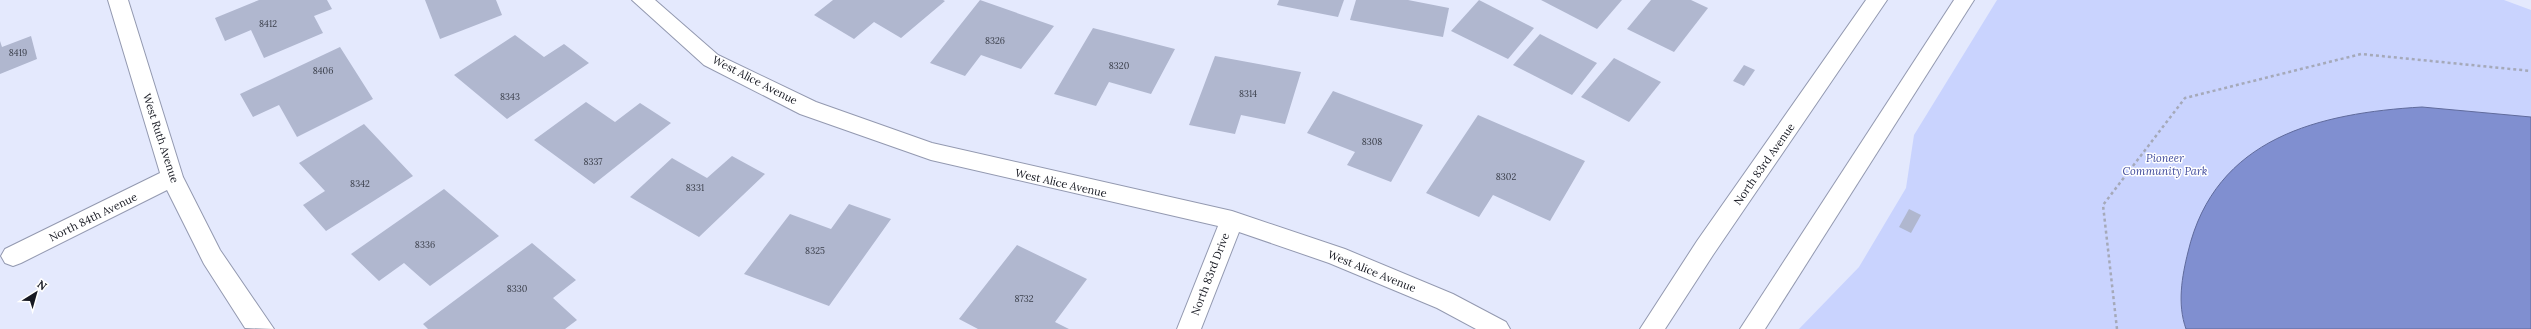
<svg xmlns="http://www.w3.org/2000/svg" width="2531" height="329" viewBox="0 0 2531 329" font-family="Lora,serif">
  <rect width="100%" height="100%" fill="#e4e9fd"/>
  <polygon fill="#c9d3fe" points="1997,0 2504,0 2531,10 2531,329 1799,329 1859,267 1906,188 1914,135"/>
  <path fill="#808fd0" stroke="#606b9c" d="M2422,107L2531,117V329H2186C2177,304 2182,276 2188,252C2215,137 2320,113 2422,107Z"/>
  <g fill="#b0b7cf">
    <polygon points="259,0 327,0 332,9 314,16 323,33 264,58 251,30 225,41 215,18"/>
    <polygon points="425,0 496,0 502,15 440,39"/>
    <polygon points="833,0 943,0 945,1 901,38 874,22 854,39 814,15"/>
    <polygon points="980,0 1054,26 1021,69 981,55 965,76 930,63"/>
    <polygon points="1279,0 1344,0 1338,17 1277,5"/>
    <polygon points="1356,0 1408,0 1449,8 1443,37 1350,20"/>
    <polygon points="1479,0 1534,28 1508,59 1451,31"/>
    <polygon points="1541,0 1622,0 1597,29"/>
    <polygon points="1651,0 1691,0 1708,8 1674,52 1627,29"/>
    <polygon points="1093,28 1175,49 1151,94 1109,82 1096,106 1054,94"/>
    <polygon points="1540,34 1597,63 1572,95 1513,65"/>
    <polygon points="515,35 544,57 564,44 589,63 507,119 454,75"/>
    <polygon points="31,36 37,59 0,74 0,41 2,47"/>
    <polygon points="340,47 373,99 297,137 279,105 253,117 240,94"/>
    <polygon points="1215,56 1301,72 1285,124 1241,115 1235,134 1189,125"/>
    <polygon points="1614,58 1661,82 1629,122 1581,97"/>
    <polygon points="1744,65 1755,70 1744,86 1733,81"/>
    <polygon points="1333,91 1423,125 1391,182 1347,165 1355,152 1307,133"/>
    <polygon points="586,102 615,122 640,103 671,123 594,184 534,140"/>
    <polygon points="1478,115 1585,161 1550,221 1493,195 1479,217 1426,193"/>
    <polygon points="364,124 413,176 326,231 303,205 325,191 299,163"/>
    <polygon points="732,156 765,174 699,237 630,197 672,158 707,178"/>
    <polygon points="444,189 499,236 430,286 404,263 379,281 351,254"/>
    <polygon points="849,204 891,219 829,306 744,274 790,214 831,229"/>
    <polygon points="1909,209 1921,215 1911,233 1899,227"/>
    <polygon points="532,243 576,280 553,298 577,320 565,329 428,329 423,324"/>
    <polygon points="1017,245 1087,279 1055,322 1069,329 978,329 959,319"/>
  </g>
  <g fill="none" stroke-linecap="round" stroke-linejoin="round">
    <g stroke="#9399b0" stroke-width="2">
      <g id="minor">
        <polygon points="108,0 128,0 183,177 220,250 274,329 245,328 204,264 167,190 21,263 13,266 5,263 1,256 5,249 160,173"/>
        <polygon points="632,0 655,0 718,55 816,102 932,143 1232,211 1345,249 1453,294 1506,322 1510,329 1476,329 1437,308 1329,263 1239,232 1201,329 1177,329 1218,226 931,160 800,114 704,65"/>
      </g>
    </g>
    <g stroke="#9399b0" stroke-width="2">
      <g id="secondary">
        <polygon points="1866,0 1887,0 1713,255 1665,329 1640,329 1697,241"/>
        <polygon points="1954,0 1974,0 1765,329 1740,329"/>
      </g>
    </g>
    <polyline stroke="#a5a9b9" stroke-width="2.5" stroke-dasharray="3 3" stroke-linecap="butt" points="2117,329 2103,205 2185,98 2361,54 2531,71"/>
    <use href="#minor" fill="#fff" fill-rule="evenodd"/>
    <use href="#secondary" fill="#fff" fill-rule="evenodd"/>
  </g>
  <g text-anchor="middle" stroke-width="3" stroke-linejoin="round" paint-order="stroke">
    <g font-size="9" fill="#3c404c">
      <text x="268" y="27">8412</text>
      <text x="995" y="44">8326</text>
      <text x="18" y="56">8419</text>
      <text x="1119" y="69">8320</text>
      <text x="323" y="74">8406</text>
      <text x="1248" y="97">8314</text>
      <text x="510" y="100">8343</text>
      <text x="1372" y="145">8308</text>
      <text x="593" y="165">8337</text>
      <text x="1506" y="180">8302</text>
      <text x="360" y="187">8342</text>
      <text x="695" y="191">8331</text>
      <text x="425" y="248">8336</text>
      <text x="815" y="254">8325</text>
      <text x="517" y="292">8330</text>
      <text x="1024" y="302">8732</text>
    </g>
    <g font-size="11" fill="#161821" stroke="#fff">
      <text transform="translate(755 80) rotate(27)" y="4">West Alice Avenue</text>
      <text transform="translate(161 138) rotate(72)" y="4">West Ruth Avenue</text>
      <text transform="translate(1764 164) rotate(-55)" y="4">North 83rd Avenue</text>
      <text transform="translate(1061 183) rotate(13)" y="4">West Alice Avenue</text>
      <text transform="translate(93 217) rotate(-26)" y="4">North 84th Avenue</text>
      <text transform="translate(1372 271) rotate(22)" y="4">West Alice Avenue</text>
      <text transform="translate(1210 274) rotate(-69)" y="4">North 83rd Drive</text>
    </g>
    <g font-size="11" font-style="italic" fill="#424d9d" stroke="#fff">
      <text x="2165" y="162">Pioneer<tspan x="2165" dy="13">Community Park</tspan></text>
    </g>
  </g>
  <g transform="translate(36 293) rotate(37)" stroke="#ffffff" stroke-width="3" paint-order="stroke">
  <path d="M0-3L7 15L0 10L-7 15Z" fill="#161821"/>
  <text y="-6" font-size="11" font-weight="bold" text-anchor="middle" fill="#161821">N</text>
  </g>
</svg>
